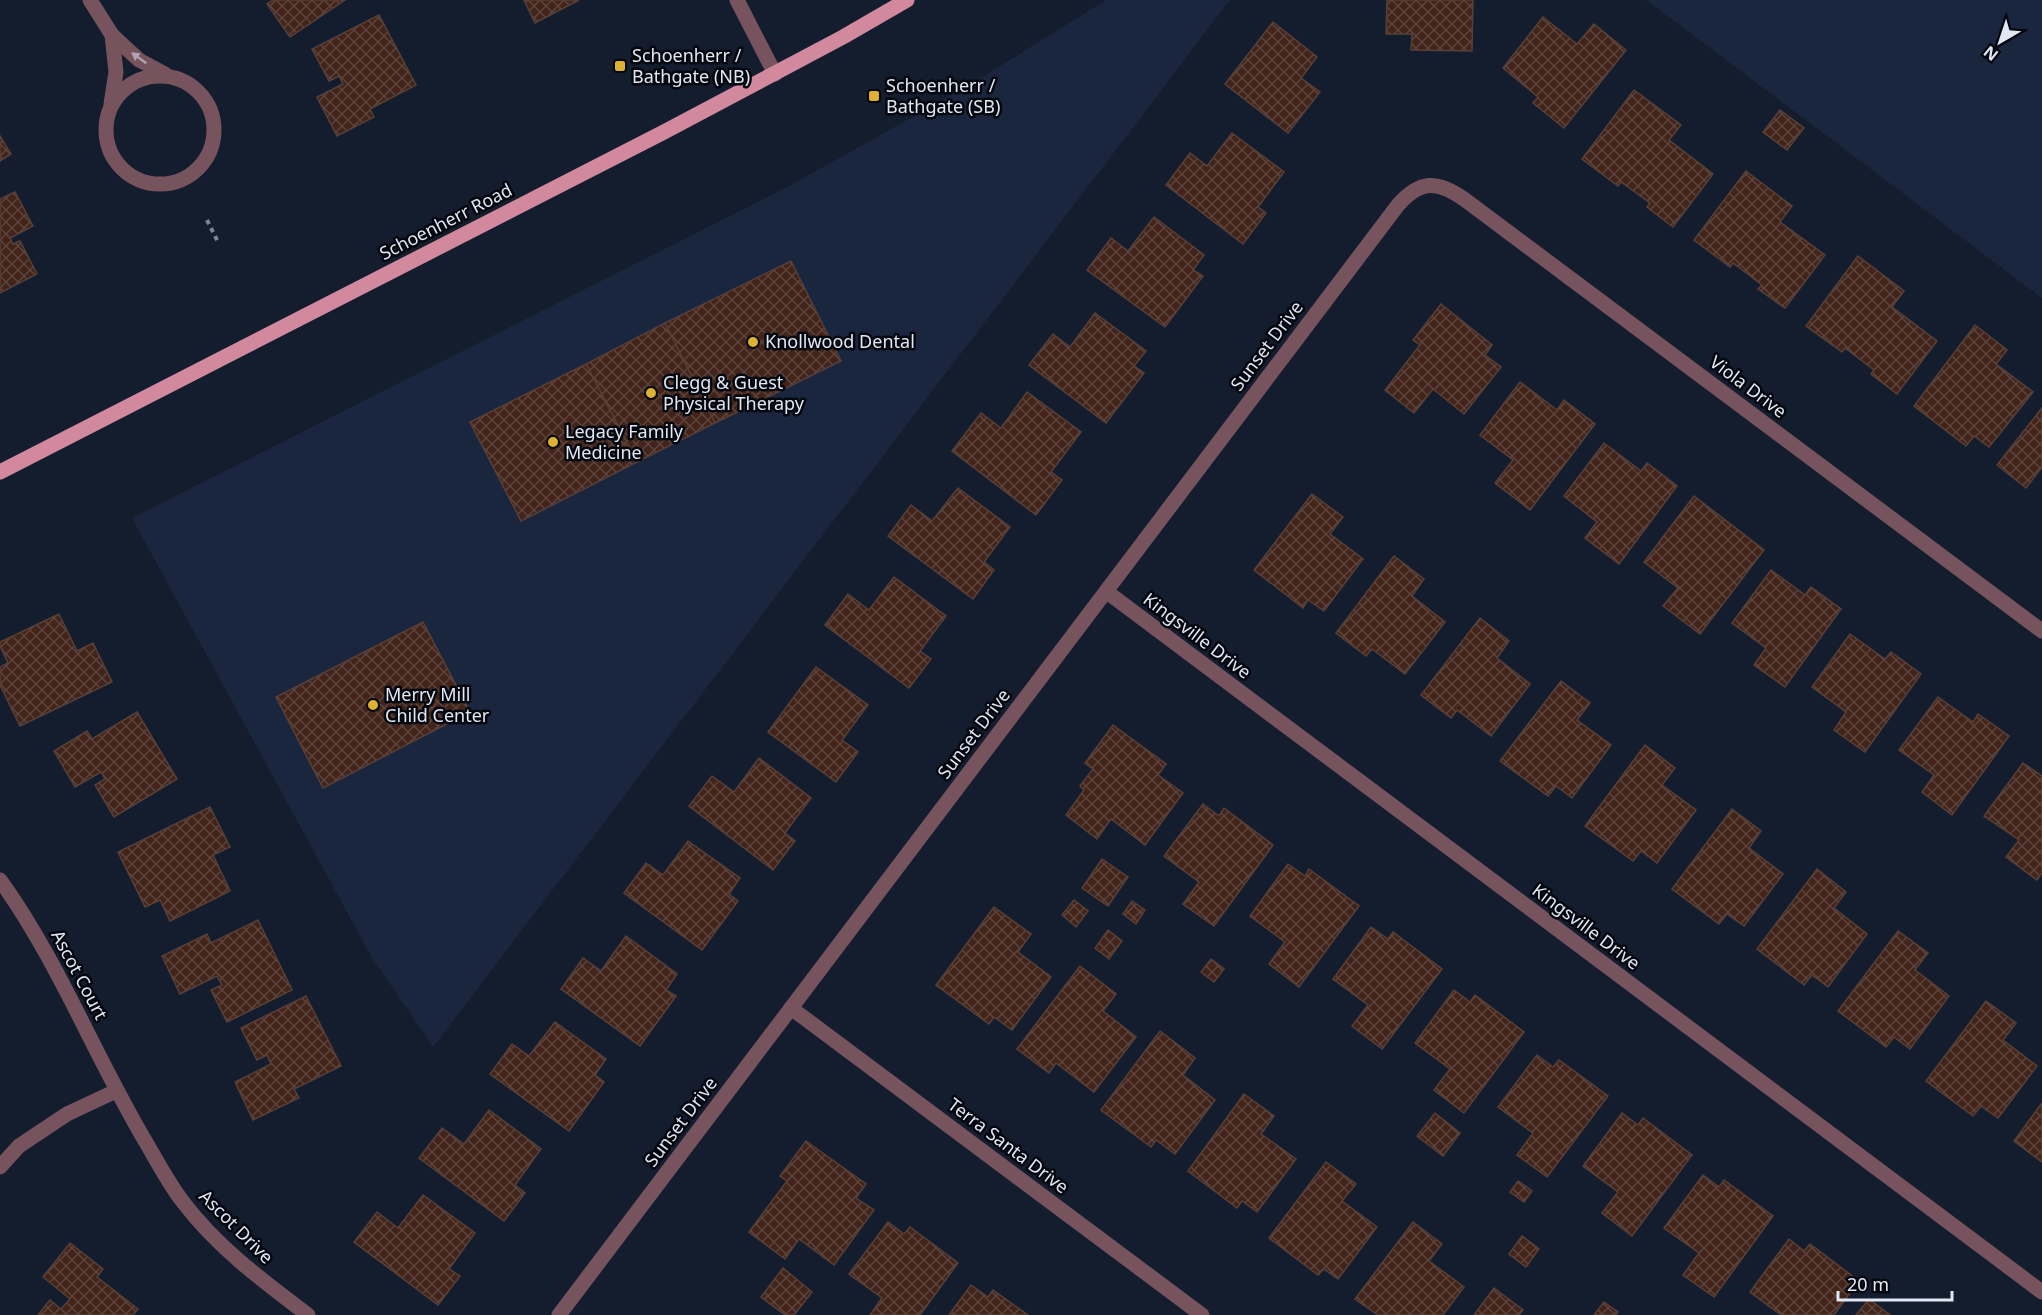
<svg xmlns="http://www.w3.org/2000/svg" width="2042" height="1315" viewBox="0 0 2042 1315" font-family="'Noto Sans',sans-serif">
  <defs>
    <pattern id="building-cross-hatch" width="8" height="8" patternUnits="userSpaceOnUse" patternTransform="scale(1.5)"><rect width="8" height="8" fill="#42241a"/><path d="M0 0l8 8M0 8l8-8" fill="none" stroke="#5d443c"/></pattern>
  </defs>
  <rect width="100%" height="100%" fill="#131d2e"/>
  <g fill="#1a263d">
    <polygon points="1106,0 1230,0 433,1047 371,956 132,518 793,184 971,84"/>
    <polygon points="1646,0 2042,0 2042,298"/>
  </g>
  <g fill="url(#building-cross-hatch)" stroke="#584038" stroke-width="1.5">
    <polygon points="273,0 345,0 290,37 267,4"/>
    <polygon points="524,0 579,0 535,23"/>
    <polygon points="1387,0 1473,0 1472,51 1411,50 1412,34 1386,34"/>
    <polygon points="379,15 416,85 370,109 374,117 337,136 317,97 343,84 339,76 329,81 312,49"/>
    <polygon points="1543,17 1577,44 1594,24 1626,50 1564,128 1533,103 1538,97 1503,68"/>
    <polygon points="1273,22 1317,57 1301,78 1320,92 1288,133 1225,84"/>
    <polygon points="1634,90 1681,125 1669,140 1713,174 1673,227 1647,207 1650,203 1621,182 1618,186 1582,159"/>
    <polygon points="1780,110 1804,128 1787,150 1763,132"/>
    <polygon points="1232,133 1284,172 1258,207 1266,213 1243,244 1166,185 1190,153 1207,166"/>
    <polygon points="0,136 11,154 0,161"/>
    <polygon points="1746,171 1792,206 1780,222 1825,255 1785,308 1758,289 1762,285 1733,263 1730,267 1694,240"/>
    <polygon points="15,192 33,226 10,238 13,244 20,241 37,274 0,293 0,199"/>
    <polygon points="1154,217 1204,255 1193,270 1203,276 1165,327 1087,270 1111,238 1128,251"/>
    <polygon points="1858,256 1904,291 1892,307 1937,341 1897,394 1871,374 1874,370 1845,348 1842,352 1806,326"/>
    <polygon points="791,261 841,361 715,423 665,323"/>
    <polygon points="1441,304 1492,345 1485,355 1501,367 1464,414 1433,389 1414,413 1385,390 1420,345 1413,340"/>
    <polygon points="1095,313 1146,351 1134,366 1144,373 1106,423 1029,365 1053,334 1070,347"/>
    <polygon points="665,323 715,423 637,462 586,364"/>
    <polygon points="1975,325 2007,350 1996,364 2033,392 1989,447 1974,436 1966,446 1914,406"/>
    <polygon points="586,364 637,462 521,521 470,422"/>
    <polygon points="1520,382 1557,410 1564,400 1595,424 1530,510 1495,483 1513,460 1480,435"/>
    <polygon points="1027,392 1081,432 1051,472 1062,480 1036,515 952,451 981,413 1001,428"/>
    <polygon points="2042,408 2042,467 2026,488 1997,465"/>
    <polygon points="1604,443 1641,471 1647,463 1677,486 1619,564 1585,538 1597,522 1564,496"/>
    <polygon points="958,488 1010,527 984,562 994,570 973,599 888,536 911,505 932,521"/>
    <polygon points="1312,494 1343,517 1330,534 1363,559 1324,611 1308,600 1303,608 1254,570"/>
    <polygon points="1694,496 1764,550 1700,634 1663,606 1678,588 1644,562"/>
    <polygon points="1394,556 1424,579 1412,596 1445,622 1405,674 1372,649 1366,656 1336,633"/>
    <polygon points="1771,570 1805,595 1811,587 1841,609 1785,687 1754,665 1766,648 1732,623"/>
    <polygon points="894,577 946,616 920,651 931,659 909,688 825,625 848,594 869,610"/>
    <polygon points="59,614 77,651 93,643 112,682 20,726 0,685 0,667 8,663 0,646 0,642"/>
    <polygon points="1480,618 1509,641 1497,658 1530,684 1491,736 1457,710 1451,718 1421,695"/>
    <polygon points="423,622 470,712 323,788 276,697"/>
    <polygon points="1850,634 1885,659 1891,652 1921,674 1865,752 1834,730 1846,712 1812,687"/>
    <polygon points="816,667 868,705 842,740 858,752 836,782 768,732"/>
    <polygon points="1561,681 1590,703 1577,720 1611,745 1572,798 1556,786 1548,796 1500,761"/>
    <polygon points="1938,697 1973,722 1978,714 2009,736 1952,815 1922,792 1934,775 1899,750"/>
    <polygon points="137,712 177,779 114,817 95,785 105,779 101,772 75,787 54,751 87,731 92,739"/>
    <polygon points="1113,725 1166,764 1158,775 1183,793 1145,845 1111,819 1097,839 1066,815 1084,790 1080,786 1093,769 1085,763"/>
    <polygon points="1645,745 1675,768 1662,785 1696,810 1657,863 1641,851 1633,861 1585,826"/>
    <polygon points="759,758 811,798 785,833 795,841 773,870 689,806 712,776 734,792"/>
    <polygon points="2023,763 2042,776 2042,873 2037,880 2006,857 2019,840 1984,816"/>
    <polygon points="1203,804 1219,816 1224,808 1273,845 1214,926 1183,904 1199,882 1164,856"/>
    <polygon points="210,807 230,847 213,855 230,891 170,921 160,900 145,907 118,852"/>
    <polygon points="1732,809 1761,831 1749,848 1783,874 1744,926 1727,914 1719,924 1672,889"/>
    <polygon points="688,841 740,878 729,894 738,901 702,950 624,893 646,863 663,875"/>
    <polygon points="1102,859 1128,877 1108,906 1082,888"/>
    <polygon points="1288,864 1305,876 1309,869 1359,906 1299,987 1269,964 1285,942 1250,916"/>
    <polygon points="1817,869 1846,892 1834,908 1867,934 1828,987 1812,975 1804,985 1757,949"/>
    <polygon points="1074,900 1088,911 1076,927 1062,915"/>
    <polygon points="1132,901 1145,910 1136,924 1123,914"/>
    <polygon points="994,907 1031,934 1018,952 1051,977 1012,1030 994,1017 989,1024 936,985"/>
    <polygon points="258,920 292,990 227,1022 211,990 222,985 217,976 180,994 162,956 207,934 211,943"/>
    <polygon points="1371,927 1388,939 1393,932 1442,969 1382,1049 1352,1026 1368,1005 1333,979"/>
    <polygon points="1108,930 1122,941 1109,959 1095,948"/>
    <polygon points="1898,931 1928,953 1915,970 1949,996 1910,1049 1894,1037 1886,1047 1838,1011"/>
    <polygon points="626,936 677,974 666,990 676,996 640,1046 561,989 583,958 601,971"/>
    <polygon points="1211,959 1224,969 1214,982 1201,972"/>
    <polygon points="1080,966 1116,994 1103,1011 1136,1037 1094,1092 1056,1063 1049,1073 1017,1049"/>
    <polygon points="1454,990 1470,1002 1475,995 1524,1032 1464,1113 1434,1090 1450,1069 1415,1043"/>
    <polygon points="306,996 341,1066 294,1089 299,1098 253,1120 235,1082 271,1064 267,1055 257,1060 241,1028"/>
    <polygon points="1986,1001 2016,1023 2003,1040 2037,1066 1998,1118 1981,1106 1973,1116 1926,1081"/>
    <polygon points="555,1022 606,1059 595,1075 604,1082 569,1131 490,1074 512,1044 529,1056"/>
    <polygon points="1160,1031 1195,1058 1183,1075 1215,1100 1175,1154 1156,1140 1151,1147 1101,1110"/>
    <polygon points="1537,1055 1553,1067 1559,1060 1608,1096 1547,1177 1517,1155 1533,1133 1498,1107"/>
    <polygon points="1244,1094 1274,1116 1261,1134 1296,1159 1257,1212 1242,1201 1237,1208 1188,1171"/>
    <polygon points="2042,1103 2042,1162 2014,1141"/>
    <polygon points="489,1110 541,1149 515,1185 525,1193 504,1221 419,1158 442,1128 464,1144"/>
    <polygon points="1435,1113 1460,1133 1443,1156 1417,1136"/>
    <polygon points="1622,1113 1638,1125 1643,1118 1692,1155 1632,1236 1602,1213 1618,1192 1583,1166"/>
    <polygon points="806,1141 866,1184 856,1198 874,1210 834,1265 799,1239 785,1259 749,1232 787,1181 780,1176"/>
    <polygon points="1326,1162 1356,1184 1342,1201 1377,1227 1338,1279 1324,1269 1318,1275 1269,1238"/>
    <polygon points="1703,1175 1719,1187 1724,1180 1773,1216 1714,1297 1683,1275 1699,1253 1664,1228"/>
    <polygon points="1518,1181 1532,1191 1524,1202 1510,1192"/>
    <polygon points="423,1195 475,1233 449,1269 460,1276 438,1305 354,1242 377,1212 398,1228"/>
    <polygon points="888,1222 904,1234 910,1227 958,1263 920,1315 870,1315 882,1298 849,1274"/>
    <polygon points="1413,1222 1442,1244 1429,1261 1464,1287 1443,1315 1378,1315 1355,1299"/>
    <polygon points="1522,1236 1539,1249 1526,1267 1509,1254"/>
    <polygon points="1789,1239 1804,1251 1810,1244 1859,1281 1834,1315 1781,1315 1750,1292"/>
    <polygon points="70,1243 103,1269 97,1277 138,1309 133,1315 38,1315 50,1300 61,1309 70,1299 43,1277"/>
    <polygon points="783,1268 812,1292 794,1315 785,1315 761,1297"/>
    <polygon points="971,1285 988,1297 993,1290 1028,1315 949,1315"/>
    <polygon points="1494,1288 1523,1310 1519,1315 1474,1315"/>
    <polygon points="1869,1299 1890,1315 1856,1315"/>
    <polygon points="1604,1302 1618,1312 1616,1315 1594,1315"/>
  </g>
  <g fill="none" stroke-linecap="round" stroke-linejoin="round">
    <polyline stroke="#7c8593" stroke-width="4" stroke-dasharray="4.5 4.5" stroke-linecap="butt" points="207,220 219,244"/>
    <g stroke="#76535d" stroke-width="15">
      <polyline points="90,0 112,35 139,60 165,74"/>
      <polyline points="737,0 775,74"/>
      <circle cx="160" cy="130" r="54"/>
      <polyline points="111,104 116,72 112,35"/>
      <polyline points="1107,592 2042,1292"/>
      <path d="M0,880C59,962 95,1057 147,1144C158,1163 169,1184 183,1202C217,1247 263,1281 308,1315"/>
      <polyline points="791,1008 1202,1315"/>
      <polyline points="0,1167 19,1146 67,1114 116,1091"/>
      <path d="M559,1315L1398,205C1420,180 1437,180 1464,199L2042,631"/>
    </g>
    <polyline stroke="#d2899e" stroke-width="15" points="0,472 664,132 843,37 907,0"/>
  </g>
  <defs><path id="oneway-solid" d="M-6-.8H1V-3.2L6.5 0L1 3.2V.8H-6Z" transform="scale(1.5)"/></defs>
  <use fill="#b1a5b0" href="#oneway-solid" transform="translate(139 58) rotate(-144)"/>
  <g fill="#ddb133" stroke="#04070e" stroke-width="2">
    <rect x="614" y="60" width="12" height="12" rx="3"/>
    <rect x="868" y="90" width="12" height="12" rx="3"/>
    <circle cx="753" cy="342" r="6"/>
    <circle cx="651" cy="393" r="6"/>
    <circle cx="553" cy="442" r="6"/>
    <circle cx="373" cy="705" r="6"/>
  </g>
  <g text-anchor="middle" stroke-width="5" stroke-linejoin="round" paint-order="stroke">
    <g font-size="18" fill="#e1e8f4" stroke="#04070e" text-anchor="start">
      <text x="632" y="62">Schoenherr /<tspan x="632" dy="21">Bathgate (NB)</tspan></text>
      <text x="886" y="92">Schoenherr /<tspan x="886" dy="21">Bathgate (SB)</tspan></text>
      <text x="765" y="348">Knollwood Dental</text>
      <text x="663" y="389">Clegg &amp; Guest<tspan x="663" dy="21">Physical Therapy</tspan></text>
      <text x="565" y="438">Legacy Family<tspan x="565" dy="21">Medicine</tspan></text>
      <text x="385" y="701">Merry Mill<tspan x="385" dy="21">Child Center</tspan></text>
    </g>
    <g font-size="18" fill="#e1e8f4" stroke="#04070e">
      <text transform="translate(446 222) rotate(-27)" y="6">Schoenherr Road</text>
      <text transform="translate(1267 346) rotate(-53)" y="6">Sunset Drive</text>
      <text transform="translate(1748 387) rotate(37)" y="6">Viola Drive</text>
      <text transform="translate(1197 636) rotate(37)" y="6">Kingsville Drive</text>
      <text transform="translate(974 734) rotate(-53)" y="6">Sunset Drive</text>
      <text transform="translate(1586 927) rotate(37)" y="6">Kingsville Drive</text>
      <text transform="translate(79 975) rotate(62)" y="6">Ascot Court</text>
      <text transform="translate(681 1122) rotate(-53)" y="6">Sunset Drive</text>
      <text transform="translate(1008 1146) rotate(37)" y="6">Terra Santa Drive</text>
      <text transform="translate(236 1227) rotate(45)" y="6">Ascot Drive</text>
    </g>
  </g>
  <g transform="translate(2000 42) rotate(219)" stroke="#04070e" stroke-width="4.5" paint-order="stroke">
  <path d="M0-4.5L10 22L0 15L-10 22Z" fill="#e1e8f4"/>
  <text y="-9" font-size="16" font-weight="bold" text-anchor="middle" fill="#e1e8f4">N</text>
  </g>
  <path d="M1838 1291v9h114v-9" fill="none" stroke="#e1e8f4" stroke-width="3"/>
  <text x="1847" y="1291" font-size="18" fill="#e1e8f4" stroke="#04070e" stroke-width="4.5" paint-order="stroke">20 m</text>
</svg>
